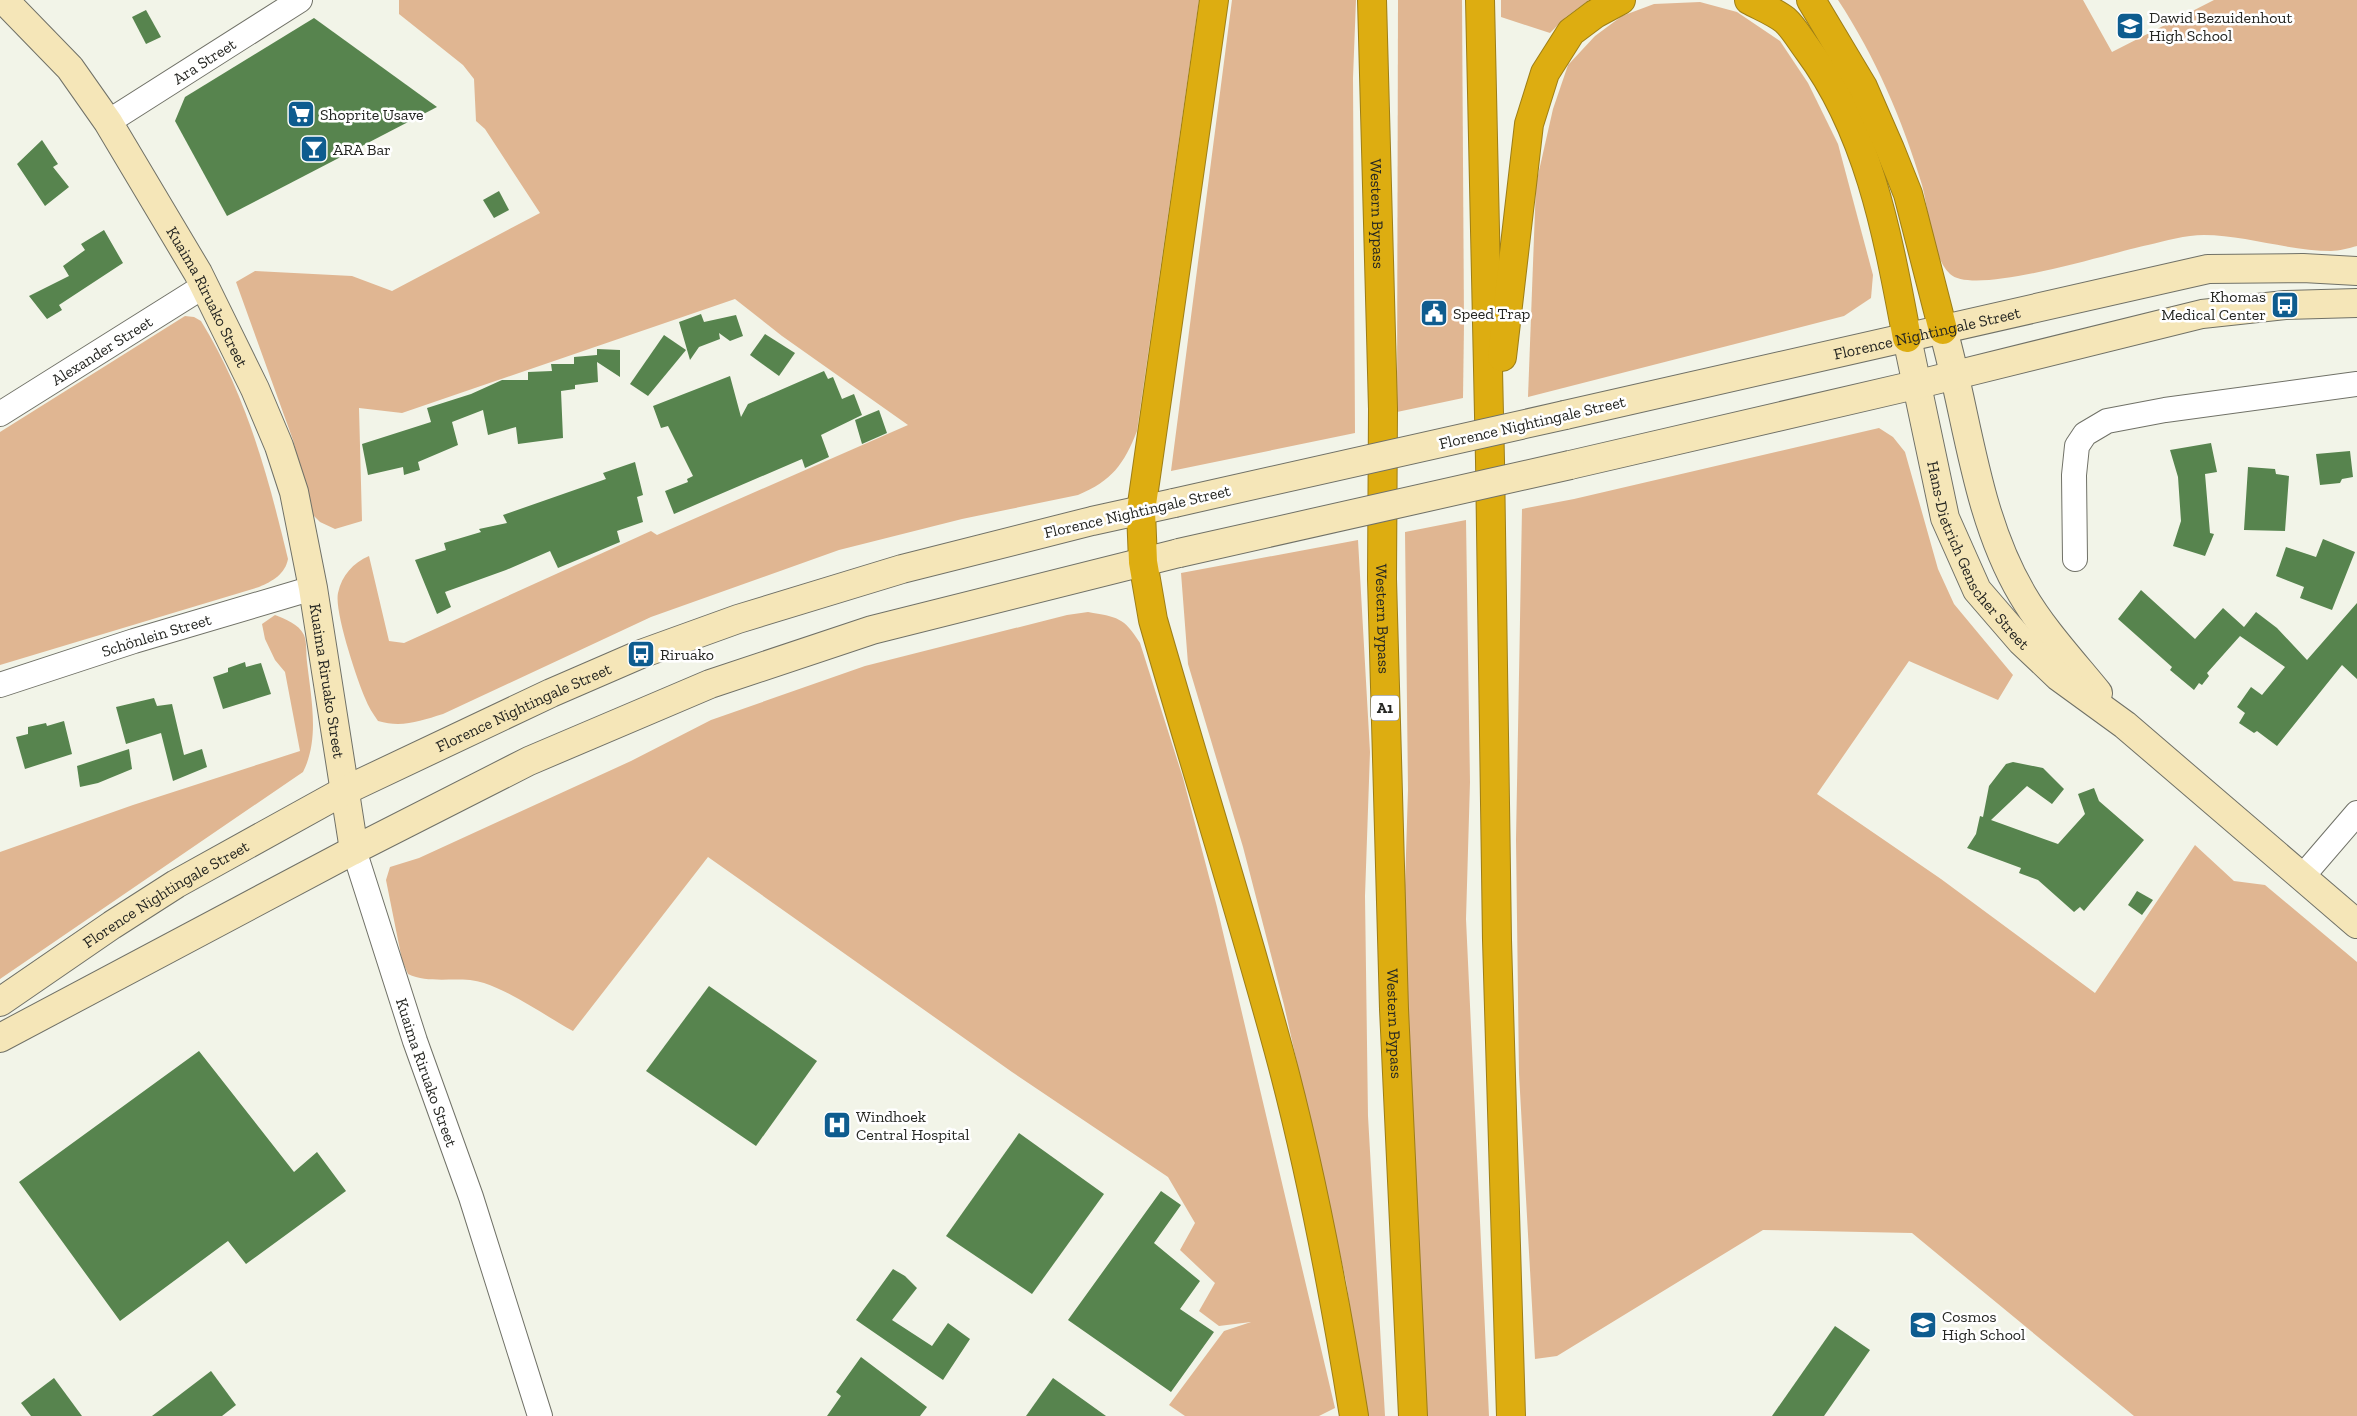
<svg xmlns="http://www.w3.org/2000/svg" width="2357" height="1416" viewBox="0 0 2357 1416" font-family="'Zilla Slab',serif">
  <rect width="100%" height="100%" fill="#f2f4e8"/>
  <g fill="#e0b692">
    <path d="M399,0H1199L1137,431C1124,464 1112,481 1078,495L962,519L839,550L651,617L443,714C420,721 402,728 378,721C373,714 368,706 365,698C357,679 334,611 338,593C342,575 353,563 369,556L389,641L404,643L651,531L657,535L908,425L782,336L735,299L402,413L359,408L362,521L335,529L320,522L312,514L293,440L236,282L255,271L352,276L392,291L540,213L485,129L476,121L474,79L463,65L399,14Z"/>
    <polygon points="1232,0 1356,0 1353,78 1355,433 1171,471"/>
    <polygon points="1398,0 1462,0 1464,324 1463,398 1397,412"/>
    <polygon points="1501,0 1589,0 1566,17 1550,33 1501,17"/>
    <path d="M1838,0H2083L2112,52L2214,0H2357V246C2349,248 2339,251 2331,251C2290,251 2244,235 2204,235C2186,235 2165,241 2148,245C2113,252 1974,297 1950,274C1931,256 1929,210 1922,185C1903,121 1875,56 1838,0Z"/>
    <polygon points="1700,2 1737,12 1780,41 1808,83 1838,144 1873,275 1871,298 1844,316 1528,397 1536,184 1553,109 1568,65 1595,36 1622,16 1654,4"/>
    <path d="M185,316L194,317L201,321C246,394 268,476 288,559C285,574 273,581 259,587L0,665V432Z"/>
    <polygon points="1879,428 1893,437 1905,452 1938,569 1954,604 2013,675 1998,700 1909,661 1817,794 1941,879 2095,993 2195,845 2234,881 2265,885 2357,962 2357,1416 2134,1416 1912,1233 1763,1230 1557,1356 1535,1359 1519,1074 1516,840 1522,509 1574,499"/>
    <polygon points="1466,520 1470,782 1466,919 1489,1416 1422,1416 1403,949 1408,790 1405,532"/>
    <polygon points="1358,540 1370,752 1365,896 1368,1116 1385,1416 1366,1416 1346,1281 1284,1005 1243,847 1188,664 1181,573"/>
    <path d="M1088,612C1117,617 1124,617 1140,643L1183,778L1217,907L1335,1408L1319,1416H1185L1169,1405L1224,1331L1251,1322L1219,1326L1199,1311L1215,1283L1180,1250L1195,1223L1168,1177L1012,1072L708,857L573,1031C547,1017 512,992 484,983C460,975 431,985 408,974L402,960L386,880L390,867L419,858L631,761L711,720L865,666L1067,615Z"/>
    <path d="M275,615C285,619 299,624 304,635C307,642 306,654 307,662C311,698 320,739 303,772L0,979V852L133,805L300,751L285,672L275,660L265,639L262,624Z"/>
  </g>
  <g fill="#57844e">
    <polygon points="146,10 161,37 146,44 132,17"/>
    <polygon points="314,18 437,107 227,216 175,121 185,97"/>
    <polygon points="42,140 58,164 53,167 69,187 45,206 17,164"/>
    <polygon points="499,191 509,210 494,218 483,200"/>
    <polygon points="104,230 123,263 59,305 62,310 47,319 29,296 69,276 63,266 85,250 81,244"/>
    <polygon points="701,314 704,322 736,315 743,336 730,341 719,333 720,339 699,347 690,360 679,322"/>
    <polygon points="765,334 795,353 779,376 750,355"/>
    <polygon points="664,335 686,350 648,396 630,384"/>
    <polygon points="597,349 620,350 620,377 597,362 598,382 575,385 575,389 561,391 563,438 518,444 516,427 488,435 483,410 452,422 458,445 418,462 420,470 404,475 403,467 368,475 362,444 431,422 427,408 471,394 502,380 528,380 528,372 552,371 551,364 574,364 574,357 597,355"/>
    <polygon points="824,371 828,379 833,377 842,399 854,394 862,415 821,435 829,457 805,468 802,459 674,514 665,491 688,482 687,479 693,476 668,426 661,428 653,406 730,376 741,417 748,404"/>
    <polygon points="879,410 887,433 862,444 855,420"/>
    <polygon points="2211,443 2217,472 2205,474 2210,533 2214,534 2205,556 2173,546 2181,521 2178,477 2170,450"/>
    <polygon points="2350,451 2353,477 2342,479 2340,483 2320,485 2316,454"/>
    <polygon points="635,462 643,495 637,497 643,522 617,531 620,542 558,568 550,551 506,570 445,592 451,607 437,614 415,560 446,550 444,543 481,532 479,529 507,523 503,515 606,479 603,473"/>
    <polygon points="2248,467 2275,469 2276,474 2289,476 2285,531 2244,530"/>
    <polygon points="2323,539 2355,552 2332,610 2300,598 2304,587 2276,576 2286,547 2316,557"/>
    <polygon points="2141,590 2195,639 2223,608 2244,627 2256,612 2277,628 2307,660 2357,603 2357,679 2342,665 2277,746 2257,731 2254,733 2239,723 2245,713 2237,707 2251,687 2262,695 2285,667 2240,636 2207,673 2209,676 2202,685 2199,683 2194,690 2170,670 2172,667 2118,619"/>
    <polygon points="245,662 246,667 261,663 271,694 223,709 213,677 228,672 228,668"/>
    <polygon points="154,698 157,706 172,704 184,755 202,749 207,767 173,781 161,733 126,744 116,707"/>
    <polygon points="64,721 72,754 25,769 16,737 28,734 28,727 46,723 47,726"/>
    <polygon points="129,749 132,769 98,783 80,787 77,766"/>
    <polygon points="2013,762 2043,768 2064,789 2052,804 2027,786 1991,820 2058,844 2085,814 2078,794 2094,788 2099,801 2144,840 2084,911 2080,907 2074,912 2038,880 2019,873 2021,868 1967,848 1976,834 1980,816 1983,817 1989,786 2006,764"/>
    <polygon points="2137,891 2153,900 2142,915 2128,905"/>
    <polygon points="709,986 817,1061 756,1146 646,1071"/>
    <polygon points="199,1051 294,1172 317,1152 346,1191 246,1264 228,1241 120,1321 19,1182"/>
    <polygon points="1019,1133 1104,1194 1032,1294 946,1236"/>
    <polygon points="1161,1191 1181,1205 1154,1243 1200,1281 1180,1309 1214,1332 1171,1392 1068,1320"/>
    <polygon points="893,1269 905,1276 917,1288 892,1320 932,1346 948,1323 970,1339 943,1380 856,1320"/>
    <polygon points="1835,1326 1870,1350 1824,1416 1772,1416"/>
    <polygon points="861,1357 927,1407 920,1416 827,1416 841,1396 836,1392"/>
    <polygon points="211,1371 236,1405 222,1416 152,1416"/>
    <polygon points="54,1378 82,1416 31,1416 21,1403"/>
    <polygon points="1053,1378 1106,1416 1026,1416"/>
  </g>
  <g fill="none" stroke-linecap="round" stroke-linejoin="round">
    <g stroke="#707167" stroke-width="26">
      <g id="street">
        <path id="s1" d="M108,122L300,0"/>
        <path id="s2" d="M0,414L204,286"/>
        <polyline points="2075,559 2074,475 2077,446 2085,434 2107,421 2165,410 2357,384"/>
        <path id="s3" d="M0,685L134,641L313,588"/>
        <path id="s4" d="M354,850L415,1041L471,1197L540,1416"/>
        <polyline points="2302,877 2357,813"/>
      </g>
    </g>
    <g stroke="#707167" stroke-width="30">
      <g id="secondary">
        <path id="s5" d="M4,0L70,68L108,122L198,273L255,389L279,446L294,492L313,588L354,850"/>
        <path d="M1943,330C1968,417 1975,514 2022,594C2043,630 2072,661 2098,693"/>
        <path id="s6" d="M1907,338L1945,518L1977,590L2021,641L2059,677L2125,725L2357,924"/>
        <path id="s7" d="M1565,415L2208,269L2303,268L2357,271"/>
        <polyline points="1570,465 1915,385 2202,314 2285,305 2357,303"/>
        <path id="s8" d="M0,1002L112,925L176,884L344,791L551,693L641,654L738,619L902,569L1092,521L1174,503"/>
        <polyline points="0,1038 354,850 529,761 710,684 872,630 1179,553"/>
      </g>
    </g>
    <g stroke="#9d7e17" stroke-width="30">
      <g id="highway">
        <path d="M1214,0L1141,511L1143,562L1153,620C1194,763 1239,905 1278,1048C1311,1169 1334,1292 1354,1416"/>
        <path id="s9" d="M1372,0L1383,409L1382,579L1394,1009L1413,1416"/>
        <polyline points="1480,0 1490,461 1497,940 1511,1416"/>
        <path d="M1749,0C1760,6 1775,12 1785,20C1794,28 1801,41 1808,50C1870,133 1888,238 1907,338"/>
        <polyline points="1811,0 1863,87 1890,149 1908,194 1943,330"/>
        <polyline points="1502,357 1529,124 1545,73 1571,32 1595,14 1621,0"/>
      </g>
    </g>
    <use href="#street" stroke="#fff" stroke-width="24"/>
    <use href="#secondary" stroke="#f5e6b8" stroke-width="28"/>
    <use href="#highway" stroke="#ddad11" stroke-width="28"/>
    <g stroke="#707167" stroke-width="30" stroke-linecap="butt">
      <g id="secondary-bridge">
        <polyline points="1174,503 1565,415"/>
        <polyline points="1179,553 1570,465"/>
      </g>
    </g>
    <use href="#secondary-bridge" stroke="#f5e6b8" stroke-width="28"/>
  </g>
  <defs>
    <g id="school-square" transform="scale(1.4375)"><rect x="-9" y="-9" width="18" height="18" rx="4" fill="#0e5c8f" stroke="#fff"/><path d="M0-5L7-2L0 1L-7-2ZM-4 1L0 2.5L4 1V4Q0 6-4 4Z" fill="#fff"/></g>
    <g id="supermarket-square" transform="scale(1.4375)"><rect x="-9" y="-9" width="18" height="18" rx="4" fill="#0e5c8f" stroke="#fff"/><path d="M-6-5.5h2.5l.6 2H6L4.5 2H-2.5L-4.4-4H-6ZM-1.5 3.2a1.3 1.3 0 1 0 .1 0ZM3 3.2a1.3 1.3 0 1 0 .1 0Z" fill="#fff"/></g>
    <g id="bar-square" transform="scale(1.4375)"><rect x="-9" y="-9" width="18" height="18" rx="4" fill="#0e5c8f" stroke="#fff"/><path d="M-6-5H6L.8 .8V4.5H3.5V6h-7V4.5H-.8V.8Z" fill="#fff"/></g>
    <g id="bus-square" transform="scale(1.4375)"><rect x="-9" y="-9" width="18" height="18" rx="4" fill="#0e5c8f" stroke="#fff"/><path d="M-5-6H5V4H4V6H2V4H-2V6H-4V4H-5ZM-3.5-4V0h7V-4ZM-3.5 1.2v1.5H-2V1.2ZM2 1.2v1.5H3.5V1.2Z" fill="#fff"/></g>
    <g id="civic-square" transform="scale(1.4375)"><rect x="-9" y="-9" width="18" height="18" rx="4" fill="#0e5c8f" stroke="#fff"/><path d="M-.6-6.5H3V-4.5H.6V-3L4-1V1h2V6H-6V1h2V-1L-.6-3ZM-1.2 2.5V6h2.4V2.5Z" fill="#fff"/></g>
    <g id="hospital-square" transform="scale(1.4375)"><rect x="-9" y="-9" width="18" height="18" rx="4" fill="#0e5c8f" stroke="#fff"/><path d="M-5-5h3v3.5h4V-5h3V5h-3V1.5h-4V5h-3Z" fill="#fff"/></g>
  </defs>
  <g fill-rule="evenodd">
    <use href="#school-square" x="2130" y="26"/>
    <use href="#supermarket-square" x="301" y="114"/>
    <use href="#bar-square" x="314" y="149"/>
    <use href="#bus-square" x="2285" y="305"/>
    <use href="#civic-square" x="1434" y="313"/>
    <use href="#bus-square" x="641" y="654"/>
    <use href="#hospital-square" x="837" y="1125"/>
    <use href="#school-square" x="1923" y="1325"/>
  </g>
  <g text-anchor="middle" stroke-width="5" stroke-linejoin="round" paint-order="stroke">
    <rect fill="#fff" stroke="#666764" stroke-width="1" x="1371" y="695.5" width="28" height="25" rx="4"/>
    <g font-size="15" font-weight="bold" fill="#252622">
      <text x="1385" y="713">A1</text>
    </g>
    <g font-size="16" fill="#252622" stroke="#fff" text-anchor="start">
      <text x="2149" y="23">Dawid Bezuidenhout<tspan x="2149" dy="18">High School</tspan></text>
      <text x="320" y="120">Shoprite Usave</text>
      <text x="333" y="155">ARA Bar</text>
      <text x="2266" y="302" text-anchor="end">Khomas<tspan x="2266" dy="18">Medical Center</tspan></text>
      <text x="1453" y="319">Speed Trap</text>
      <text x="660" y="660">Riruako</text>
      <text x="856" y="1122">Windhoek<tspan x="856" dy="18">Central Hospital</tspan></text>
      <text x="1942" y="1322">Cosmos<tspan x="1942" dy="18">High School</tspan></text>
    </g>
    <g font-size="16" fill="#252622" stroke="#fff">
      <text dy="6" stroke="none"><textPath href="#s1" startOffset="114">Ara Street</textPath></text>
      <text dy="6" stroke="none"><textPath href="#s9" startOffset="214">Western Bypass</textPath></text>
      <text dy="6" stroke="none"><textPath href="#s5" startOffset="362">Kuaima Riruako Street</textPath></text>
      <text dy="6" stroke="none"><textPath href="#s7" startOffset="371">Florence Nightingale Street</textPath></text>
      <text dy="6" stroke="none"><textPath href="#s2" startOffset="120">Alexander Street</textPath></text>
      <text transform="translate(1532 422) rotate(-13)" y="6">Florence Nightingale Street</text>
      <text transform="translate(1137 511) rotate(-13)" y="6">Florence Nightingale Street</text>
      <text dy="6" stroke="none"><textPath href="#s6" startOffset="232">Hans-Dietrich Genscher Street</textPath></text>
      <text dy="6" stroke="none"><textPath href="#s9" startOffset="619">Western Bypass</textPath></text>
      <text dy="6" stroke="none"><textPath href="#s3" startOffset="164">Schönlein Street</textPath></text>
      <text dy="6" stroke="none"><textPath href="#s5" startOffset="768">Kuaima Riruako Street</textPath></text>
      <text dy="6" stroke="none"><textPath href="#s8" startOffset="602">Florence Nightingale Street</textPath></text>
      <text dy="6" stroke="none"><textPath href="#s8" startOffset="198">Florence Nightingale Street</textPath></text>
      <text dy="6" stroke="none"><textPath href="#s9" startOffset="1024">Western Bypass</textPath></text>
      <text dy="6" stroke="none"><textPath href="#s4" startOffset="234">Kuaima Riruako Street</textPath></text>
    </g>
  </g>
</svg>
